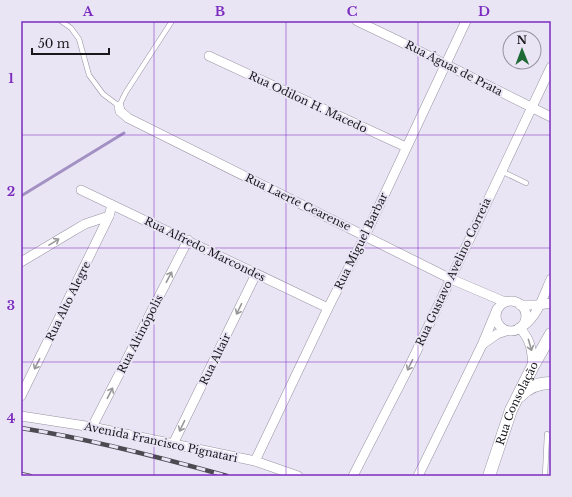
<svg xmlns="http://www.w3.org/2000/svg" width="572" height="497" viewBox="0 0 572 497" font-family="'Libre Baskerville',serif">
  <rect width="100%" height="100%" fill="#eae5f5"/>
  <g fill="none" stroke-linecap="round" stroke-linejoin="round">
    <polyline stroke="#a291c2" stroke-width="3" points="21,196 124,133"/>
    <g stroke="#9793a2" stroke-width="5.5">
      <g id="lane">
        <polyline points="61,21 71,28 79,39 89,75 103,94 119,106 126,92 172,21"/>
        <polyline points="501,171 526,183"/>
        <polyline points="545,476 547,434"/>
      </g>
    </g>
    <g stroke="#9793a2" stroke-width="10">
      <g id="street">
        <polyline points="357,21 401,42 551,117"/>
        <polyline points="209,56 406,147"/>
        <polyline points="119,106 120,111 128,118 451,279 505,302"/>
        <polyline points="81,190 328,308"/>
        <polyline points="21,262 73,231 85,224 109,216"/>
        <circle cx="511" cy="316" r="15"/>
        <polyline points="520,305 539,305 551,303"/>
        <path d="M523,326C538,316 544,294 551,279"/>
        <path d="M519,328C531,338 532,352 533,366"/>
        <polyline points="483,344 497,334 506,331"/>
        <polyline points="21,396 109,216 112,205"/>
        <polyline points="21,416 92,427 255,461 298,476"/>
        <polyline points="92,427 188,240"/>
        <polyline points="173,444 256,274"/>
        <polyline points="255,461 328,308 365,236 466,21"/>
        <polyline points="353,476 409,367 551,67"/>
        <polyline points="418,476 482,345 497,309"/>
      </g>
    </g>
    <g stroke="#9793a2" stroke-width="13">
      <g id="secondary">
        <path d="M520,396C528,387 539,383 551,383"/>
        <path id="s1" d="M489,476L511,410L533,366L551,334"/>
      </g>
    </g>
    <use href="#lane" stroke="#fff" stroke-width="4.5"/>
    <use href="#street" stroke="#fff" stroke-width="9"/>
    <use href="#secondary" stroke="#fff" stroke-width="12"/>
    <g stroke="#4d4a52" stroke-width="4.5">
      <g id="rail">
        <path d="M21,428C90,439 159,457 227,476"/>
        <polyline points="21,474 30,476"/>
      </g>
    </g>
    <use href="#rail" stroke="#eae5f5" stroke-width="3" stroke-dasharray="9" stroke-linecap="butt"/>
  </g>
  <defs><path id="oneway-shaft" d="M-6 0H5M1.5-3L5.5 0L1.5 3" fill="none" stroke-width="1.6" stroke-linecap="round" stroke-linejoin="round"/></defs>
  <g stroke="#989799">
    <use href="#oneway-shaft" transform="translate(54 242) rotate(-32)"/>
    <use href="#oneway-shaft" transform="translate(169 277) rotate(-63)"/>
    <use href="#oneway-shaft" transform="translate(239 309) rotate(116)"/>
    <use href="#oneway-shaft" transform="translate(530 345) rotate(74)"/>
    <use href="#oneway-shaft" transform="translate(37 364) rotate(117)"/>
    <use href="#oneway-shaft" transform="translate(410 365) rotate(116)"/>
    <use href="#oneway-shaft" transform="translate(110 393) rotate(-63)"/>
    <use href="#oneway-shaft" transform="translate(182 426) rotate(116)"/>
  </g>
  <path fill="none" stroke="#7b2cbf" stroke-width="1" stroke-opacity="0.55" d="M154,21V476M286,21V476M418,21V476M21,135H551M21,248H551M21,362H551"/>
  <g text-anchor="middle" stroke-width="4" stroke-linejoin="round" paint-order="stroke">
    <g font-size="11" fill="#1a181d" stroke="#eae5f5">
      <text transform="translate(454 68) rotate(27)" y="4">Rua Águas de Prata</text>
      <text transform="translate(308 102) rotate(25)" y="4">Rua Odilon H. Macedo</text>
      <text transform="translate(298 202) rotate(26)" y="4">Rua Laerte Cearense</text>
      <text transform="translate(361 241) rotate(-64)" y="4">Rua Miguel Barbar</text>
      <text transform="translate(205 249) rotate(26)" y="4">Rua Alfredo Marcondes</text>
      <text transform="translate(453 272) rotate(-65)" y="4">Rua Gustavo Avelino Correia</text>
      <text transform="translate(68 301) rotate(-64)" y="4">Rua Alto Alegre</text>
      <text transform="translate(140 334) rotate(-63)" y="4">Rua Altinópolis</text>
      <text transform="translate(215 359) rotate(-64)" y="4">Rua Altair</text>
      <text dy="4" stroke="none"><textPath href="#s1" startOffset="78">Rua Consolação</textPath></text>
      <text transform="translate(161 442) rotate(12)" y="4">Avenida Francisco Pignatari</text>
    </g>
  </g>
  <rect width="572" height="497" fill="none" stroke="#eae5f5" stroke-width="44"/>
  <g transform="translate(522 50) rotate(359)"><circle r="19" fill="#eae5f5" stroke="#97939f"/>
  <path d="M0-3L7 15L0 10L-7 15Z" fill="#1f6936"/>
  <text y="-6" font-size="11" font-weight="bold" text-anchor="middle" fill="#1a181d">N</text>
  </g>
  <path d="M32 48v6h77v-6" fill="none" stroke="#1a181d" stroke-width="2"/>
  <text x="38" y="48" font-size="12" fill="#1a181d" stroke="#eae5f5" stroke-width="3" paint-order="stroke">50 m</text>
  <rect x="22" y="22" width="528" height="453" fill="none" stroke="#7b2cbf" stroke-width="1.5"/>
  <g font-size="13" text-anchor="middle" font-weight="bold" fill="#7b2cbf">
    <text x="88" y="16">A</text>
    <text x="220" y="16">B</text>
    <text x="352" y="16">C</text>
    <text x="484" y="16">D</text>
    <text x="11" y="83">1</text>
    <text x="11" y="196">2</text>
    <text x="11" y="310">3</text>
    <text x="11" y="423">4</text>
  </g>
</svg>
